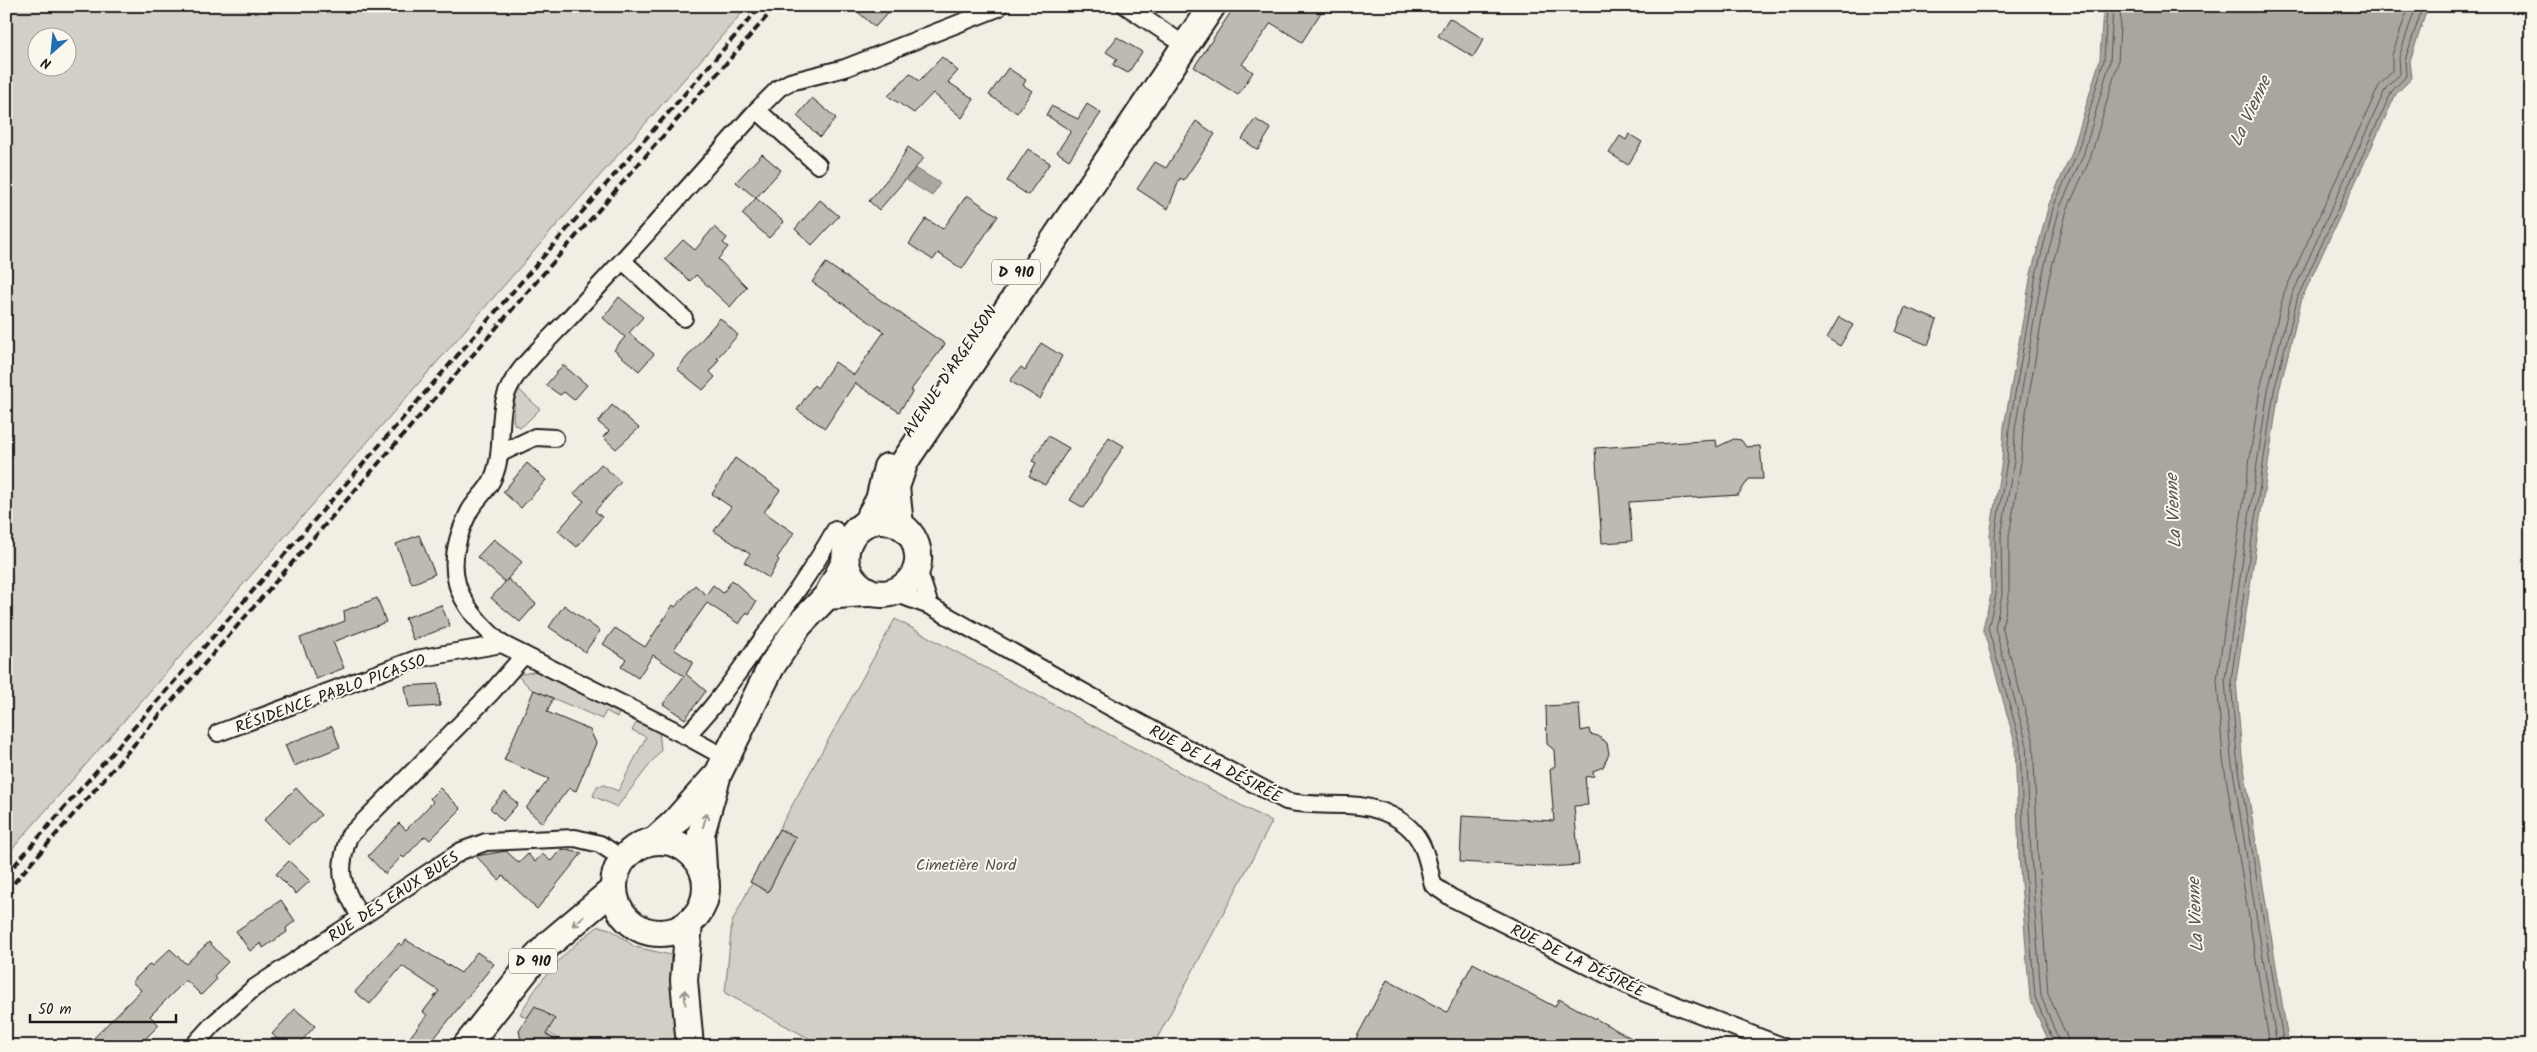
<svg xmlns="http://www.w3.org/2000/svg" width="2537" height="1052" viewBox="0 0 2537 1052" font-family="Kalam,sans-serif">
  <rect width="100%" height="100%" fill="#f2eee4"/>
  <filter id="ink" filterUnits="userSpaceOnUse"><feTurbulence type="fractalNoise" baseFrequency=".02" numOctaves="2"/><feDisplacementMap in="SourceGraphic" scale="10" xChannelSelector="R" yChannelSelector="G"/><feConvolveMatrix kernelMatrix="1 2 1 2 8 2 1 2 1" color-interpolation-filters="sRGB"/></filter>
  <g filter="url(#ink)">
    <g fill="#d2cfc6" stroke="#777671" fill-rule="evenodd">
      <path d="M6,6H748L6,856ZM38,38H68V68H38Z"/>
      <polygon points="516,387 540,409 524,425 520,427 515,425 513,420"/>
      <polygon points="895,619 1272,822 1153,1046 823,1046 725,993 732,922 779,829"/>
      <polygon points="537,671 620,712 617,717 606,711 602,719 531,689 517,675"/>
      <polygon points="641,720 659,730 661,750 617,807 593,796 597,786 604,785 618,791 646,737 632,730 637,722"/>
      <path d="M599,926L610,929L635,947L671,955L670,987L677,1046H569L520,1014C542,976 563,952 599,926Z"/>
    </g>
    <g fill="#a9a6a0" stroke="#716f6b">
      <polygon points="2103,6 2428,6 2410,61 2412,78 2396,94 2302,298 2279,391 2236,680 2242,756 2289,1046 2051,1046 2030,999 2019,857 2015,743 1983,628 1991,595 1990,535 2002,460 2004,427 2031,274 2049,204 2072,153 2100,59"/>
      <polygon points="912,166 940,183 932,196 905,179"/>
    </g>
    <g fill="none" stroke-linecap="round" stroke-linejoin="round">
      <g stroke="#545351" stroke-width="1">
        <polyline points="2055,1046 2035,997 2024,857 2020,742 1988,628 1996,595 1995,536 2007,461 2009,428 2036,275 2054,205 2077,154 2104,60 2107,6"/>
        <polyline points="2061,1046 2041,996 2031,856 2026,741 1995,628 2002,595 2001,536 2014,461 2015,429 2042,276 2060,207 2083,156 2110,62 2113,6"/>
        <polyline points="2069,1046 2067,1037 2048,994 2038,856 2033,739 2002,627 2009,596 2009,537 2021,462 2023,430 2049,278 2067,210 2090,159 2118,63 2121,6"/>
        <polyline points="2270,1046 2223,759 2217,679 2260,389 2284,293 2379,86 2392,71 2392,55 2409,6"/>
        <polyline points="2277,1046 2231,758 2225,679 2268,390 2292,295 2386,88 2400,74 2399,57 2416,6"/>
        <polyline points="2284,1046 2237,757 2231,680 2274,391 2298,296 2392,91 2406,76 2405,60 2423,6"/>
      </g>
    </g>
    <g fill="#bdbab1" stroke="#1c1c1c">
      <polygon points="851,6 894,6 875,27"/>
      <polygon points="1235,6 1325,6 1302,42 1271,23 1242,64 1253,72 1238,95 1194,67"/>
      <polygon points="1449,18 1484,39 1473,57 1438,36"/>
      <polygon points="1117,37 1142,52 1128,73 1113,65 1117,59 1106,52"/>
      <polygon points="942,57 958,71 948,82 974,99 962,118 933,93 914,113 888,96 910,73 919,81"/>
      <polygon points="1008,68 1026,80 1023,85 1032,91 1017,113 989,95"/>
      <polygon points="812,98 836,118 820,137 797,116"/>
      <polygon points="1087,104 1101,113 1069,160 1057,152 1071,131 1046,115 1051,106 1078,119"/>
      <polygon points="1255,119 1271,129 1258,150 1242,139"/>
      <polygon points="1196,121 1215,134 1184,180 1180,178 1168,209 1137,189 1155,162 1166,168"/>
      <polygon points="1629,134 1642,142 1628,165 1609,153 1620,136 1626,140"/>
      <polygon points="908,147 924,158 879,210 869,201 894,171"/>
      <polygon points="1028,149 1050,163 1028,195 1007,181"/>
      <polygon points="762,154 781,170 756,198 736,182"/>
      <polygon points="967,195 998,216 962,269 938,253 933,260 909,244 926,219 943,229"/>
      <polygon points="756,198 784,222 769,238 742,214"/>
      <polygon points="820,200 839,216 812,245 795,229"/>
      <polygon points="714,227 727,238 723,243 728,247 718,259 747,287 730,307 696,275 690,281 665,259 683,240 695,250"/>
      <polygon points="826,263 945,344 911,390 913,391 899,412 855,383 825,428 797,410 814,385 817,388 835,362 854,375 884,332 812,282"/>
      <polygon points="619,297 643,317 629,333 654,354 639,371 614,350 625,337 603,318"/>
      <polygon points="1905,307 1937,320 1928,345 1896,332"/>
      <polygon points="1839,317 1853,325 1840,346 1827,338"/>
      <polygon points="720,318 738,335 717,358 719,359 710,372 715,377 703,390 677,369"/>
      <polygon points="1041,343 1062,356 1040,399 1010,381 1021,367 1025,370"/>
      <polygon points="563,365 587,385 574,400 564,392 560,395 546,385"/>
      <polygon points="612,405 639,428 616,449 603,437 609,431 598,422"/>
      <polygon points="1048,436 1069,448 1045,485 1029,476 1036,463 1032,461"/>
      <polygon points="1109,437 1124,446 1084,508 1070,500"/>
      <polygon points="1734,439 1741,440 1746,447 1760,446 1763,479 1749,479 1738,495 1629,502 1632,541 1602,543 1595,448 1716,440 1717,447"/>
      <polygon points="735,458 780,490 764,512 794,533 777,558 779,560 769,578 744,562 750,554 714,531 731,507 712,494"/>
      <polygon points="527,463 546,480 521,508 503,492"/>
      <polygon points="601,464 621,482 595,511 602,517 577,547 558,531 584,501 574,494"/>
      <polygon points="419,535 435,574 412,584 396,544"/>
      <polygon points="494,539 522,562 505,582 477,557"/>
      <polygon points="508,579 536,604 520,622 491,598"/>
      <polygon points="732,580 756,602 749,614 747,612 739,624 707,603 674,649 693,662 686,674 706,691 685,719 663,704 684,676 653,655 638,678 621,667 626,659 603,644 615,628 645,647 673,605 675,607 695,585 706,595 713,585 723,593"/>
      <polygon points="377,598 386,622 333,642 344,668 316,679 300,638 345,621 344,611"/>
      <polygon points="441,605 450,626 413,640 405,618"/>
      <polygon points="564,605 600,631 585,652 549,627"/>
      <polygon points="438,684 440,706 409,708 405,686"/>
      <polygon points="534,690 553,698 547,712 590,730 596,743 576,791 569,788 542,823 526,808 549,779 504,760"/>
      <polygon points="1579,704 1581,731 1589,729 1590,734 1598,736 1607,743 1609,754 1603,767 1593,771 1594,776 1585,777 1588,805 1574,806 1579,865 1548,867 1460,862 1462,816 1554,821 1550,770 1555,766 1554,750 1547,744 1546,706"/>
      <polygon points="332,726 340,747 294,766 285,745"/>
      <polygon points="296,788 321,815 289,845 264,820"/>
      <polygon points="440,788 461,809 430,840 425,836 404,858 402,856 385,874 368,856 399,823 406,830 433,802 430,798"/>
      <polygon points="505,792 518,804 503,821 490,808"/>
      <polygon points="779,829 796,837 768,892 750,882"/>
      <polygon points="561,849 582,853 537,909 503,876 499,880 476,856 506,851 519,863 528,854 535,862 542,854 551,861"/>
      <polygon points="289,861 310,881 296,894 276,874"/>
      <polygon points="281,900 295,921 286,928 287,932 263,948 261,943 250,951 236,931"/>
      <polygon points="406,940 461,973 477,952 494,964 428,1046 403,1046 427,1015 423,1012 439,991 402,966 370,1004 355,992 399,943 402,946"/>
      <polygon points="209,942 228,962 214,976 216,980 201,995 186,980 150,1016 159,1025 138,1046 86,1046 141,990 132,982 150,964 152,966 170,949 186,964"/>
      <polygon points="1473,963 1555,1007 1559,999 1646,1046 1352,1046 1387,980 1447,1012"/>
      <polygon points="535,1006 555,1019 546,1034 565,1046 522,1046 519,1030"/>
      <polygon points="295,1009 315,1026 297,1046 285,1046 272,1034"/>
    </g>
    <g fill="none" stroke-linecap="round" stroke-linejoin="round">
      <g stroke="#1c1c1c" stroke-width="20">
        <g id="street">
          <polyline points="1126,6 1186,46"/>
          <polyline points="757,110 818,165"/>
          <polyline points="623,261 684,318"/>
          <polyline points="501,453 535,437 555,438"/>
          <polyline points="917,566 930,606"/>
          <path d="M892,592L930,606L1112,708L1286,801C1307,806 1326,804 1347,805C1377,806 1411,818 1423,848C1428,859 1430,873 1433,885L1452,898L1637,990L1782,1046"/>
          <path d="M502,644C456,604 440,570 469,512C475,500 488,491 493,478C506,449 495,414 510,386C518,370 531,358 543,345C562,326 580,307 598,287C652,229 704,169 757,110L779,88L790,82L845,68L998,8"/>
          <polyline points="218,733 416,659 502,644 686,736 726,758"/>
          <path d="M686,736C712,710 732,681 753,652C782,612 811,573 835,530"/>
          <path d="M360,917C342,883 336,874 349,836L491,693L524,655"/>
          <polyline points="193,1046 213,1024 254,988 461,851 486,842 575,838 600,844 623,859"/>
        </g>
      </g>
      <g stroke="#1c1c1c" stroke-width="30">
        <g id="primary">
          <polyline points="866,523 879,500 887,467"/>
          <polyline points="900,525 896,487 905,461 1212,6"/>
          <path d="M827,596C841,595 855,593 869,593C874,593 879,594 884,594C904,592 920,575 918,555C917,542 910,530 898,524C853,503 820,570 872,593"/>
          <circle cx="660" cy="887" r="46"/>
          <polyline points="654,841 674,823 714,778"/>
          <polyline points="703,868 701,834 718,774 771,667 799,625 827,596 845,562"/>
          <polyline points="689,923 684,980 690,1046"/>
          <polyline points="466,1046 534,960 550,943 614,889"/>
        </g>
      </g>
      <use href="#street" stroke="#fbf7ec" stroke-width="16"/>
      <use href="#primary" stroke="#fbf7ec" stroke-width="26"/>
      <g stroke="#1c1c1c" stroke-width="4" stroke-dasharray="8 4" stroke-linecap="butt">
        <polyline points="6,875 761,6"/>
        <polyline points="6,892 776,6"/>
      </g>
    </g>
    <defs><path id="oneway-shaft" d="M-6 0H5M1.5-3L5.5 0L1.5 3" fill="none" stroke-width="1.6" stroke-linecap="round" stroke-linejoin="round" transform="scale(1.25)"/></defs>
    <g stroke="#97948e">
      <use href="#oneway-shaft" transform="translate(705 820) rotate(-74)"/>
      <use href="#oneway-shaft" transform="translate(578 921) rotate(140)"/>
      <use href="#oneway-shaft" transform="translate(685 997) rotate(-93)"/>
    </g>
  </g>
  <g text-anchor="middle" stroke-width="4" stroke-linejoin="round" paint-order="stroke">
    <g fill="#fbf7ec" stroke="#5f5e5a" stroke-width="1">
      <rect x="992" y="259.5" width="48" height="25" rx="4"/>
      <rect x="509" y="948.5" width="48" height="25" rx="4"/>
    </g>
    <g font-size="15" font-weight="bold" fill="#1c1c1c">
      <text x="1016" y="277">D 910</text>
      <text x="533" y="966">D 910</text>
    </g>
    <g font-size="16" fill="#1c1c1c" stroke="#fbf7ec">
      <text transform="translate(949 371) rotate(-56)" y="6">AVENUE D'ARGENSON</text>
      <text transform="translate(330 693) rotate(-20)" y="6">RÉSIDENCE PABLO PICASSO</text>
      <text transform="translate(1216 763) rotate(28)" y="6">RUE DE LA DÉSIRÉE</text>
      <text transform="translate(393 896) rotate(-33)" y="6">RUE DES EAUX BUES</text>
      <text transform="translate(1578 960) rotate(26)" y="6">RUE DE LA DÉSIRÉE</text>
    </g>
    <g font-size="16" fill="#53524f" stroke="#fbf7ec">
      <text x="966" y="870">Cimetière Nord</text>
    </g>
    <g font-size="18" font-style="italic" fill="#545351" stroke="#fbf7ec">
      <text transform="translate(2250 111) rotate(-65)" y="6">La Vienne</text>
      <text transform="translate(2173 511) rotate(-93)" y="6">La Vienne</text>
      <text transform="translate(2195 915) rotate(-93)" y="6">La Vienne</text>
    </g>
  </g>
  <rect width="2537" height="1052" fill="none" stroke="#fbf7ec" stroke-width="25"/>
  <rect x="12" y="12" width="2512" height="1027" fill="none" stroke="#1c1c1c" stroke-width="2" filter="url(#ink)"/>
  <g transform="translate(52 52) rotate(207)"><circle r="24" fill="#fbf7ec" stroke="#a29f99"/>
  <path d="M0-4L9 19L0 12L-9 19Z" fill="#1f6fb2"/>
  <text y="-8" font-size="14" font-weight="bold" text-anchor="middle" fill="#1c1c1c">N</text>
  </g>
  <path d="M30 1014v8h146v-8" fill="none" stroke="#1c1c1c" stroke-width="2.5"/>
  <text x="38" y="1014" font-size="15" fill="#1c1c1c" stroke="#fbf7ec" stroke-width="4" paint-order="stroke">50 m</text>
</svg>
